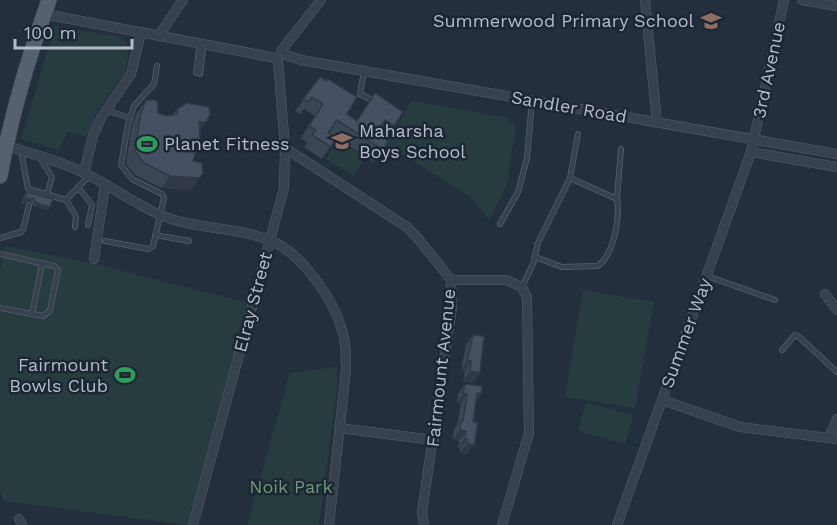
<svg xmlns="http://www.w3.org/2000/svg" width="837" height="525" viewBox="0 0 837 525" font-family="'Work Sans',sans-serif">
  <rect width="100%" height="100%" fill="#242f3e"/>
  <g fill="#263c3f">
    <polygon points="55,26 120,37 127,42 128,57 124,74 97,112 88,134 85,137 68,131 59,150 21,139"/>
    <polygon points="412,101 509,118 508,123 516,124 507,185 489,220 469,196 385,144"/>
    <polygon points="338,140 365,157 353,176 326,159"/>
    <polygon points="5,246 99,265 249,303 188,525 3,501 0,489 0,273"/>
    <polygon points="583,290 654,302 635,408 565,397"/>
    <polygon points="337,367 338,382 319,525 247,525 290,373"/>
    <polygon points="586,402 633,415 625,444 578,431"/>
  </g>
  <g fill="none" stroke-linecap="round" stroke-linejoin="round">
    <g stroke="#565f6c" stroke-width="6">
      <g id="lane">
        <polyline points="364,71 360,94 374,101"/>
        <polyline points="196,73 200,43"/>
        <polyline points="200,74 204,43"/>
        <polyline points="106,110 130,118"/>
        <polyline points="21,151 28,189 66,200 89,176"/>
        <polyline points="40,158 52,177 47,194"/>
        <polyline points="78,187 92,205 88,225"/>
        <polyline points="617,199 621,149"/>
        <polyline points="66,200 76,216 75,227"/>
        <polyline points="500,224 518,192 527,158 532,101"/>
        <polyline points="155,235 189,241"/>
        <polyline points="0,238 21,232 23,230 29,205"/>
        <polyline points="105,241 148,249 153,246 164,198 162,194 132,179 121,165 128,124 134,106 154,84 157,66"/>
        <polyline points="0,254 54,266 58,270 50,311 43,316 0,308"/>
        <path d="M535,257L562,267L598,266C614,254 620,218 617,199L570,178"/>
        <polyline points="707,276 775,300"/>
        <polyline points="522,287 533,264 538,243 570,178 578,134"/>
        <polyline points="32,314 42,264"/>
        <polyline points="782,350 795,335 798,336 837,372"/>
      </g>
    </g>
    <g stroke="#565f6c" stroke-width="10">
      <g id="street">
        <polyline points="645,0 657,123"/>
        <polyline points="802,0 837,6"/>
        <polyline points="44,14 276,58"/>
        <polyline points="159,35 183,0"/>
        <polyline points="281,51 321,0"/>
        <polyline points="286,55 301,60 837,154"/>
        <path d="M5,145C30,154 58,160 82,172C108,184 132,202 158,214C193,230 234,226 269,240C301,252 333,298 342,330C346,343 346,356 346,370L329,525"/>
        <polyline points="285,148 407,227 421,242 451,280 452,307 422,512 424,525"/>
        <polyline points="751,152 837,167"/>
        <polyline points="84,172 93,136 101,118 131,74 141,32"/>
        <polyline points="94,259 105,185"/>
        <polyline points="451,280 506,280 522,287 527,298 529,433 502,525"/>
        <polyline points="825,294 837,310"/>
        <polyline points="662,400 740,427 837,439"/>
        <polyline points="339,428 434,440"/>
        <polyline points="829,438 837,419"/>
        <polyline points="19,519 22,525"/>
        <polyline points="193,525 284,188 285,148 278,61"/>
        <polyline points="617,525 751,152 784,0"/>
      </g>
    </g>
    <g stroke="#414a57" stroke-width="16">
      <path id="primary" d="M0,176C11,116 28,58 49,0"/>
    </g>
    <use href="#lane" stroke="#38414e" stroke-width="4.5"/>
    <use href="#street" stroke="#38414e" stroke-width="9"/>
    <use href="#primary" stroke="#56606e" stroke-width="15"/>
  </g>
  <g fill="#3b4654">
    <polygon points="320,77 347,114 356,120 403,112 385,138 377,133 383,150 374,162 329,133 328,133 336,138 322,159 304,147 307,142 301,138 315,116 304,109 300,114 295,111"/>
    <polygon points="146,100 158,113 167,116 173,115 177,109 200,132 193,161 191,190 161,188 135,175 126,164 132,125 137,113"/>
    <polygon points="27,192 50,207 48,210 33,206 31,201 22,204 24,195"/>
    <polygon points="473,335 473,383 463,381 465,371 461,370 466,345"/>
    <polygon points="465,384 481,394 476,402 467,454 460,453 460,449 458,448 459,441 453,439 454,430 457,425 461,403 457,403 458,394"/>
  </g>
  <g fill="#303945">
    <polygon points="199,122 206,122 197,135"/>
    <polygon points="170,176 200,178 191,190 161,188"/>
    <polygon points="33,198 31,201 22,204 25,200"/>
    <polygon points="36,203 50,207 48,210 33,206"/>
    <polygon points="467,361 471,361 465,371 461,370"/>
    <polygon points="470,371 480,373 473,383 463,381"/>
    <polygon points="463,393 467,394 461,403 457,403"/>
    <polygon points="477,393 481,394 474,404"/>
    <polygon points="460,430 466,431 459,441 453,439"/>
    <polygon points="465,439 467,439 460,449 458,448"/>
    <polygon points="467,443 474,445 467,454 460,453"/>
  </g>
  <g fill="#455162" stroke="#303945" stroke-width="1.5">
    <polygon points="320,77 326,81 328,79 357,97 347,114 357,121 375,93 403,112 394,126 385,120 376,133 388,141 383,150 337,120 328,133 336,138 331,147 312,135 316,130 309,126 323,104 312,97 308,102 303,99"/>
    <polygon points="146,100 155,100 158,103 158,113 167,116 177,114 177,109 187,103 209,107 210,115 206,122 199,122 200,137 193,161 202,163 203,173 200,178 170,176 144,163 135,151 141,112"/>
    <polygon points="27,192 53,199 50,207 36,203 33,198 25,200"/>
    <polygon points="473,335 484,336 480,373 470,371 471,361 467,361"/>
    <polygon points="465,384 482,386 481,394 477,393 473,422 478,423 474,445 467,443 467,439 465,439 466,431 460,430 461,421 463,421 467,394 463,393"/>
  </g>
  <defs>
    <g id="school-bare" transform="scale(1.62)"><path d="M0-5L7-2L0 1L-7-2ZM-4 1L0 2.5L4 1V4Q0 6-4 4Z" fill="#8d6e63" stroke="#1d2633" stroke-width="2.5" paint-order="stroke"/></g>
    <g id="stadium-bare" transform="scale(1.62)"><path d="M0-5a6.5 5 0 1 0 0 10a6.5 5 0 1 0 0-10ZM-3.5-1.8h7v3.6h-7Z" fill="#2e9e5b" stroke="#1d2633" stroke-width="2.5" paint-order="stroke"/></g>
  </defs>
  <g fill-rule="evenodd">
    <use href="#school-bare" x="711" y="21"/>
    <use href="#school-bare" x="342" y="141"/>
    <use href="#stadium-bare" x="147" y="144"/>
    <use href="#stadium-bare" x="125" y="375"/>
  </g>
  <g text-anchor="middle" stroke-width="5" stroke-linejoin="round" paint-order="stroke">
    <g font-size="18" fill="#b4bcc9" stroke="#1d2633" text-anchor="end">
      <text x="694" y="27">Summerwood Primary School</text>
      <text x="359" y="137" text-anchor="start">Maharsha<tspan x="359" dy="21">Boys School</tspan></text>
      <text x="164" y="150" text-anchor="start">Planet Fitness</text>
      <text x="108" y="371">Fairmount<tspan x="108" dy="21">Bowls Club</tspan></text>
    </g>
    <g font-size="18" fill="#b4bcc9" stroke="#1d2633">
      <text transform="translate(769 70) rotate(-78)" y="6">3rd Avenue</text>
      <text transform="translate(569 107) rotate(10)" y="6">Sandler Road</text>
      <text transform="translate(253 302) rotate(-75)" y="6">Elray Street</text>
      <text transform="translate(686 333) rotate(-70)" y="6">Summer Way</text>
      <text transform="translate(441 368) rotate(-84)" y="6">Fairmount Avenue</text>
    </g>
    <g font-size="18" fill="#6b9a76" stroke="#1d2633">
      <text x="291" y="493">Noik Park</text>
    </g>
  </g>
  <path d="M15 39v9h117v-9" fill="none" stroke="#b4bcc9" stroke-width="3"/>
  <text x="24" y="39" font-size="18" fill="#b4bcc9" stroke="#1d2633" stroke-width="4.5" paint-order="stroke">100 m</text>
</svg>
